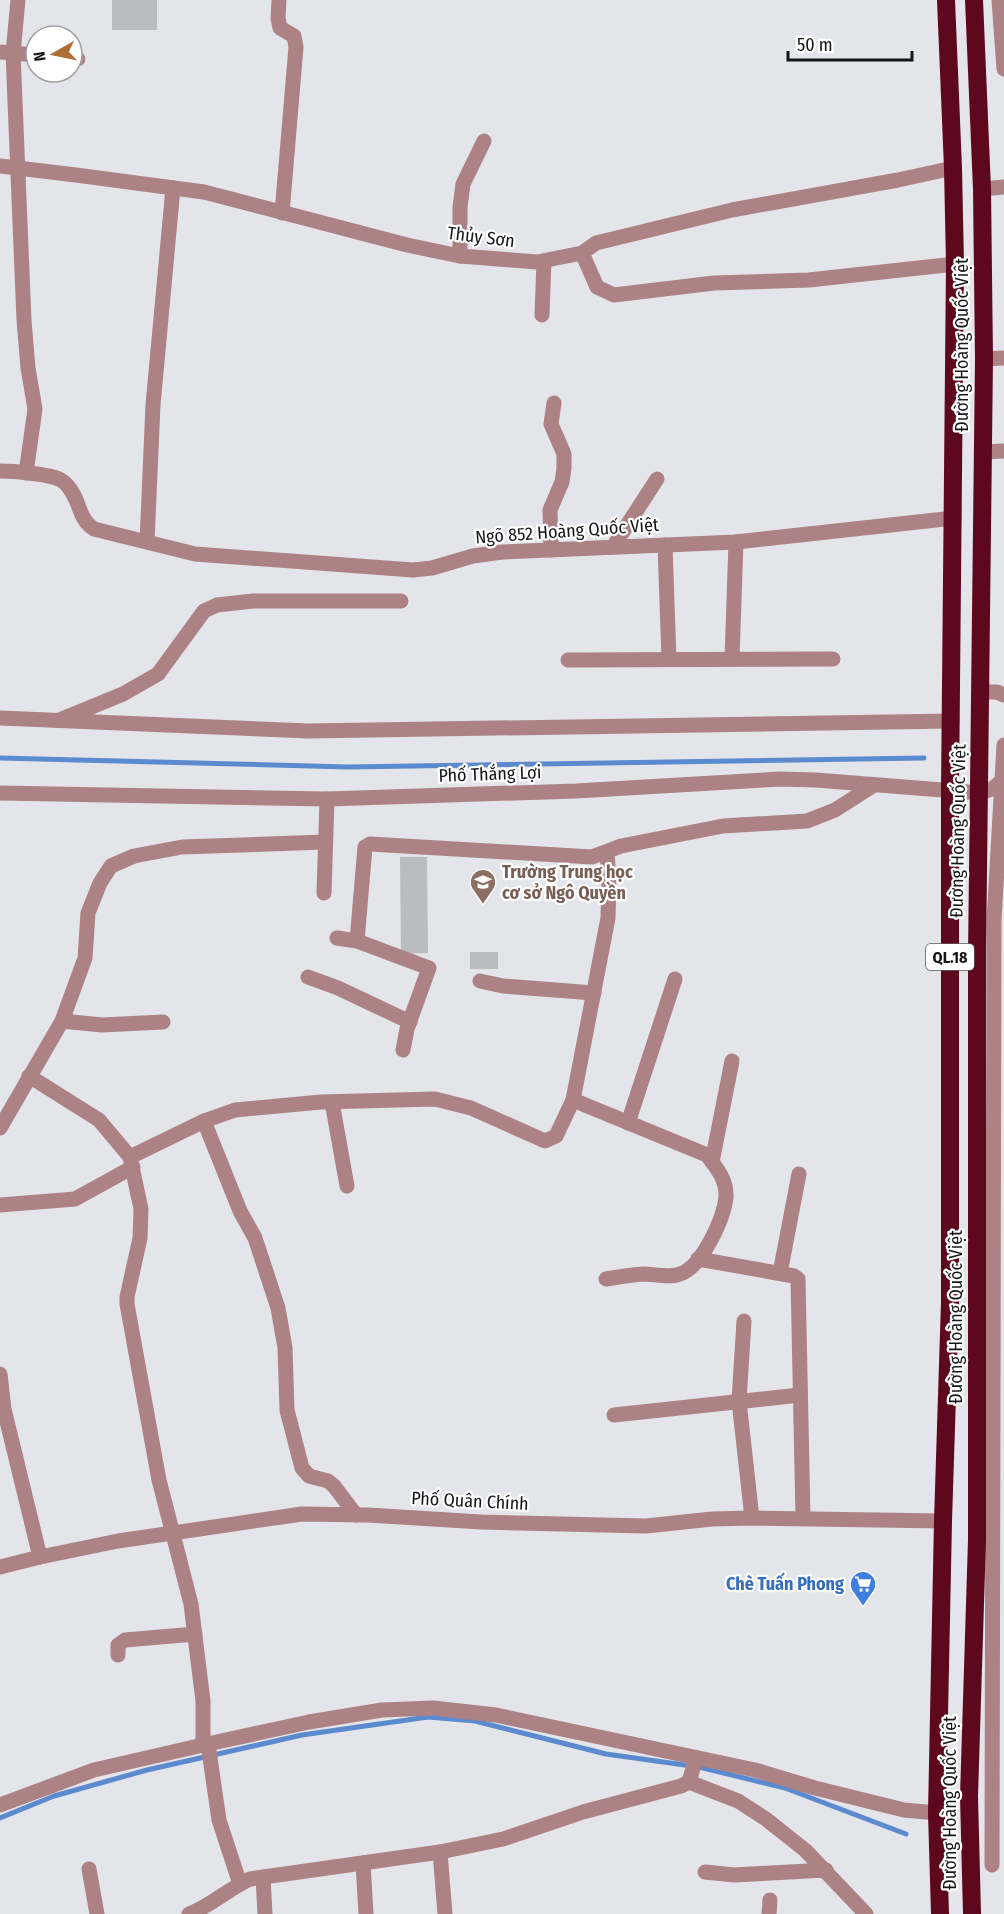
<svg xmlns="http://www.w3.org/2000/svg" width="1004" height="1914" viewBox="0 0 1004 1914" font-family="'Fira Sans Condensed',sans-serif">
  <rect width="100%" height="100%" fill="#e3e5ea"/>
  <g fill="none" stroke-linecap="round" stroke-linejoin="round">
    <g stroke="#5b8ace" stroke-width="5">
      <polyline points="0,758 348,767 924,758"/>
      <polyline points="0,1818 54,1796 147,1770 302,1735 428,1717 475,1721 606,1754 699,1767 785,1788 906,1834"/>
    </g>
  </g>
  <g fill="#babcc1">
    <rect x="112" y="0" width="45" height="30"/>
    <polygon points="400,857 427,857 428,953 401,954"/>
    <rect x="470" y="952" width="28" height="17"/>
  </g>
  <g fill="none" stroke-linecap="round" stroke-linejoin="round">
    <g stroke="#ac8284" stroke-width="15">
      <polyline points="18,0 13,53 24,320 28,368 35,409 26,473"/>
      <polyline points="279,0 278,18 280,28 294,36 296,47 282,213"/>
      <polyline points="999,0 1004,69"/>
      <polyline points="0,52 36,55"/>
      <polyline points="72,58 78,59"/>
      <polyline points="0,166 76,175 204,192 407,245 460,256 537,262 582,253 596,243 732,210 898,180 953,168"/>
      <polyline points="982,189 1004,187"/>
      <polyline points="582,253 597,287 614,295 714,283 809,280 955,264"/>
      <polyline points="460,256 460,207 463,184 484,141"/>
      <polyline points="542,315 544,261"/>
      <polyline points="984,359 1004,358"/>
      <polyline points="983,452 1004,451"/>
      <path d="M0,471C13,471 50,474 61,480C69,485 73,493 77,502C81,513 84,523 94,529L195,554L413,570L432,568L473,556L502,552L736,542L954,518"/>
      <polyline points="147,542 153,405 173,188"/>
      <polyline points="665,545 669,659"/>
      <polyline points="613,547 657,479"/>
      <polyline points="551,550 550,510 562,482 564,468 564,454 551,424 554,403"/>
      <polyline points="732,659 736,542"/>
      <polyline points="568,660 833,659"/>
      <polyline points="981,692 997,692 1004,695"/>
      <polyline points="0,718 308,731 952,721"/>
      <polyline points="62,719 123,694 158,674 204,611 217,605 253,601 401,601"/>
      <polyline points="0,793 327,799 576,791 780,779 816,780 980,793 992,789 1004,779"/>
      <polyline points="324,893 327,799"/>
      <polyline points="337,938 357,941 429,968 407,1029 403,1050"/>
      <polyline points="357,941 365,847 370,844 592,857 621,846 723,826 807,821 835,810 874,785"/>
      <polyline points="308,977 338,988 410,1022"/>
      <polyline points="480,981 503,986 594,993"/>
      <polyline points="62,1021 102,1025 163,1022"/>
      <polyline points="29,1076 99,1120 130,1157 141,1209 140,1238 127,1297 127,1304 159,1480 191,1604 203,1701 203,1745"/>
      <path d="M573,1100L707,1155C716,1167 727,1180 726,1197C724,1218 702,1267 680,1274C670,1278 654,1274 643,1274C631,1275 618,1277 606,1279"/>
      <polyline points="332,1102 347,1186"/>
      <polyline points="204,1121 240,1211 255,1238 278,1308 285,1348 287,1410 302,1468 309,1476 328,1481 334,1486 356,1515"/>
      <polyline points="628,1123 675,979"/>
      <polyline points="0,1128 62,1021 85,958 88,913 100,883 111,866 134,856 182,847 325,842"/>
      <polyline points="130,1157 204,1121 235,1110 321,1102 435,1099 471,1108 545,1141 556,1136 573,1100 608,918 609,880 607,853"/>
      <polyline points="712,1162 732,1061"/>
      <polyline points="0,1205 75,1199 133,1167"/>
      <polyline points="698,1259 794,1276 798,1279 803,1518"/>
      <polyline points="780,1273 799,1174"/>
      <polyline points="744,1321 739,1401 752,1518"/>
      <polyline points="0,1374 4,1409 40,1557"/>
      <polyline points="614,1415 800,1395"/>
      <polyline points="0,1567 40,1557 118,1541 302,1514 368,1515 481,1522 646,1526 712,1519 752,1518 943,1521"/>
      <polyline points="118,1655 118,1645 125,1640 195,1634"/>
      <polyline points="208,1744 219,1820 240,1884"/>
      <polyline points="689,1782 738,1801 766,1819 805,1850 866,1914"/>
      <polyline points="0,1805 94,1770 203,1745 309,1722 382,1710 433,1708 496,1715 755,1770 815,1788 904,1810 937,1813"/>
      <polyline points="440,1852 445,1914"/>
      <polyline points="363,1863 366,1914"/>
      <polyline points="992,1865 994,921 1004,745"/>
      <polyline points="89,1869 97,1914"/>
      <polyline points="705,1872 734,1875 826,1870"/>
      <polyline points="263,1877 265,1914"/>
      <path d="M189,1914C211,1906 228,1889 250,1879L440,1852L503,1839L583,1812L681,1786L689,1782L696,1758"/>
      <polyline points="769,1914 770,1900"/>
    </g>
    <g stroke="#5e081e" stroke-width="18">
      <polyline points="940,1914 937,1813 943,1521 950,1302 950,791 955,264 953,168 946,0"/>
      <polyline points="972,1914 969,1796 977,1540 977,955 984,359 982,189 974,0"/>
    </g>
  </g>
  <defs>
    <g id="school-pin" transform="scale(1.35)"><path d="M0 17L-7.5 6A9.5 9.5 0 1 1 7.5 6Z" fill="#8d6e63" stroke="#fff"/><path d="M0-5L7-2L0 1L-7-2ZM-4 1L0 2.5L4 1V4Q0 6-4 4Z" fill="#fff"/></g>
    <g id="supermarket-pin" transform="scale(1.35)"><path d="M0 17L-7.5 6A9.5 9.5 0 1 1 7.5 6Z" fill="#3f7fe0" stroke="#fff"/><path d="M-6-5.5h2.5l.6 2H6L4.5 2H-2.5L-4.4-4H-6ZM-1.5 3.2a1.3 1.3 0 1 0 .1 0ZM3 3.2a1.3 1.3 0 1 0 .1 0Z" fill="#fff"/></g>
  </defs>
  <g fill-rule="evenodd">
    <use href="#school-pin" x="483" y="882"/>
    <use href="#supermarket-pin" x="863" y="1584"/>
  </g>
  <g text-anchor="middle" stroke-width="4.5" stroke-linejoin="round" paint-order="stroke">
    <rect fill="#fff" stroke="#5a5b5d" stroke-width="1.5" x="926" y="944" width="48" height="26" rx="4.5"/>
    <g font-size="16" font-weight="bold" fill="#141517">
      <text x="950" y="963">QL.18</text>
    </g>
    <g font-size="18" fill="#141517" stroke="#fff">
      <text transform="translate(481 237) rotate(7)" y="6">Thủy Sơn</text>
      <text transform="translate(962 345) rotate(-90)" y="6">Đường Hoàng Quốc Việt</text>
      <text transform="translate(567 531) rotate(-4)" y="6">Ngõ 852 Hoàng Quốc Việt</text>
      <text transform="translate(490 774) rotate(-2)" y="6">Phố Thắng Lợi</text>
      <text transform="translate(958 831) rotate(-89)" y="6">Đường Hoàng Quốc Việt</text>
      <text transform="translate(956 1317) rotate(-90)" y="6">Đường Hoàng Quốc Việt</text>
      <text transform="translate(470 1501) rotate(3)" y="6">Phố Quân Chính</text>
      <text transform="translate(950 1803) rotate(-90)" y="6">Đường Hoàng Quốc Việt</text>
    </g>
    <g font-size="18" font-weight="bold" fill="#785e54" stroke="#fff" text-anchor="start">
      <text x="502" y="878">Trường Trung học<tspan x="502" dy="21">cơ sở Ngô Quyền</tspan></text>
    </g>
    <g font-size="18" font-weight="bold" fill="#366cbe" stroke="#fff" text-anchor="end">
      <text x="844" y="1590">Chè Tuấn Phong</text>
    </g>
  </g>
  <g transform="translate(54 54) rotate(261)"><circle r="28" fill="#ffffff" stroke="#a1a1a2" stroke-width="1.5"/>
  <path d="M0-4.5L10 22L0 15L-10 22Z" fill="#ac6e34"/>
  <text y="-9" font-size="16" font-weight="bold" text-anchor="middle" fill="#141517">N</text>
  </g>
  <path d="M788 51v9h124v-9" fill="none" stroke="#141517" stroke-width="3"/>
  <text x="797" y="51" font-size="18" fill="#141517" stroke="#ffffff" stroke-width="4.5" paint-order="stroke">50 m</text>
</svg>
